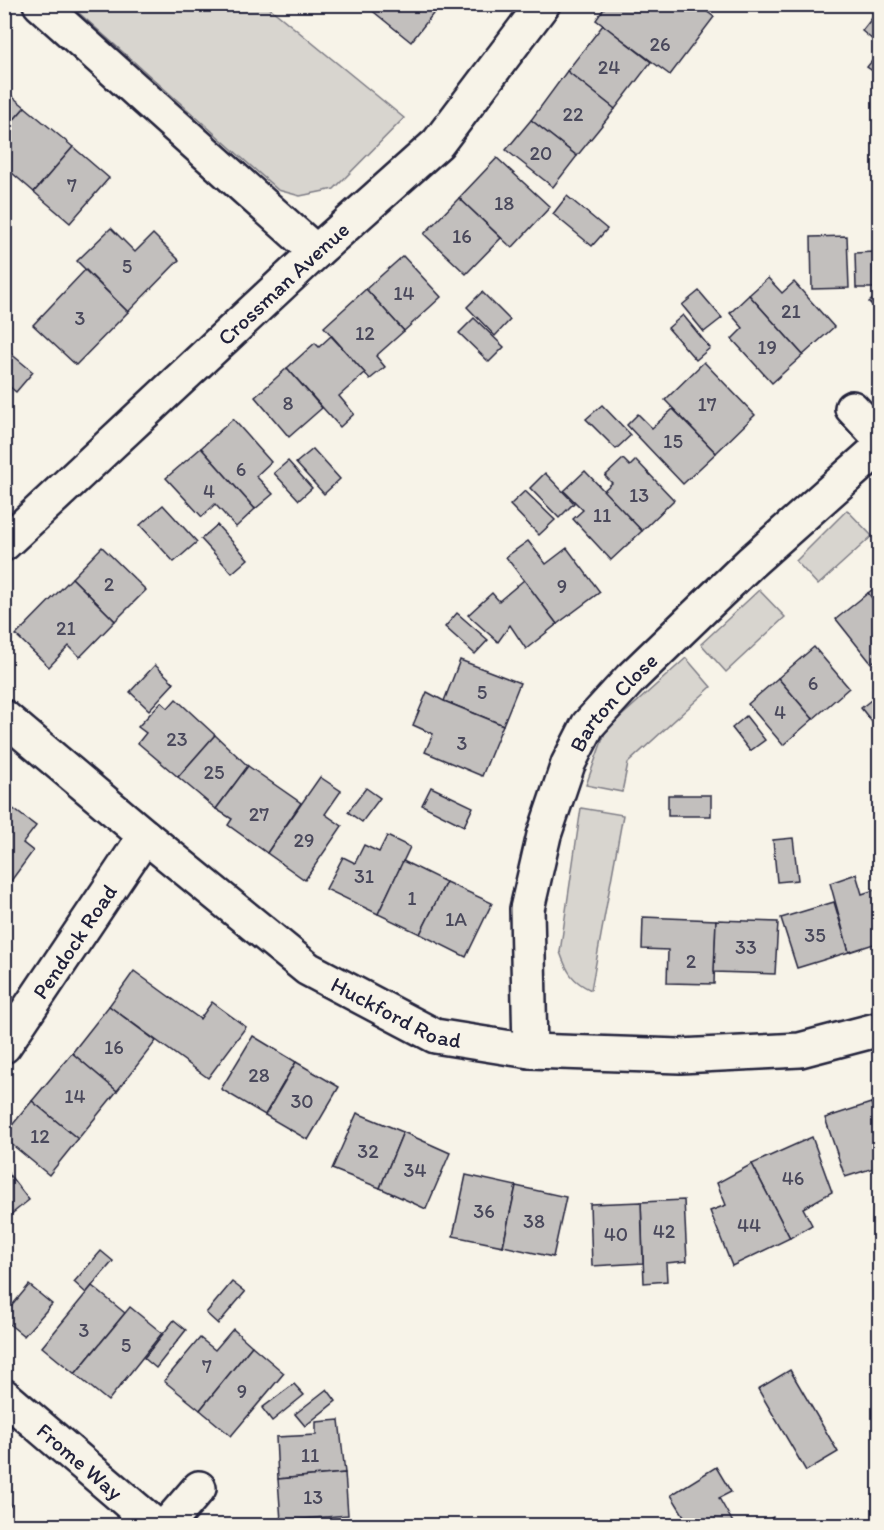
<svg xmlns="http://www.w3.org/2000/svg" width="884" height="1530" viewBox="0 0 884 1530" font-family="Itim,sans-serif">
  <rect width="100%" height="100%" fill="#f7f3e8"/>
  <filter id="ink" filterUnits="userSpaceOnUse"><feTurbulence type="fractalNoise" baseFrequency=".0167" numOctaves="2"/><feDisplacementMap in="SourceGraphic" scale="12" xChannelSelector="R" yChannelSelector="G"/><feConvolveMatrix kernelMatrix="1 2 1 2 8 2 1 2 1" color-interpolation-filters="sRGB"/></filter>
  <g filter="url(#ink)">
    <g fill="#d8d5cf" stroke="#7d7c85" stroke-width="1.5">
      <polygon points="70,5 266,5 404,118 334,189 300,196 278,190"/>
      <polygon points="847,510 872,536 818,585 796,561"/>
      <polygon points="759,590 785,617 726,672 701,644"/>
      <polygon points="686,658 711,687 628,763 622,792 586,785 606,730"/>
      <path d="M581,808L623,815L591,990C572,981 567,972 560,952Z"/>
    </g>
    <g fill="#c2bfbd" stroke="#22223b" stroke-width="1.5">
      <polygon points="364,4 440,4 440,5 411,42"/>
      <polygon points="607,4 697,4 714,17 670,75 596,20"/>
      <polygon points="880,8 880,44 879,45 862,31"/>
      <polygon points="603,25 651,62 615,109 567,71"/>
      <polygon points="880,51 880,76 867,67"/>
      <polygon points="567,71 615,109 577,156 531,120"/>
      <polygon points="4,90 25,107 4,131"/>
      <polygon points="25,107 73,147 34,192 4,166 4,131"/>
      <polygon points="531,120 577,156 553,187 506,150"/>
      <polygon points="73,147 109,178 70,223 34,192"/>
      <polygon points="497,158 550,207 512,248 459,198"/>
      <polygon points="567,196 607,229 592,246 553,214"/>
      <polygon points="459,198 501,238 466,274 424,234"/>
      <polygon points="111,228 135,252 153,234 179,260 128,312 77,261"/>
      <polygon points="847,236 849,288 812,289 811,237"/>
      <polygon points="873,252 874,288 856,288 855,253"/>
      <polygon points="403,256 441,297 404,331 366,289"/>
      <polygon points="85,270 128,312 76,365 33,325"/>
      <polygon points="768,278 782,293 794,282 834,327 803,355 749,295"/>
      <polygon points="366,289 404,331 376,356 385,367 370,379 324,327"/>
      <polygon points="699,291 722,318 704,332 682,305"/>
      <polygon points="482,292 510,320 495,336 467,307"/>
      <polygon points="880,293 880,313 869,302"/>
      <polygon points="749,295 803,355 772,383 732,339 743,328 730,313"/>
      <polygon points="683,315 710,348 696,360 668,328"/>
      <polygon points="474,318 504,347 489,362 459,333"/>
      <polygon points="331,336 365,373 339,396 354,414 340,427 287,368 315,343 319,347"/>
      <polygon points="4,348 33,372 16,392 4,382"/>
      <polygon points="704,362 755,415 716,453 665,400"/>
      <polygon points="287,368 322,408 289,437 255,397"/>
      <polygon points="602,405 631,435 616,449 586,419"/>
      <polygon points="673,409 716,453 683,484 627,425 638,414 652,428"/>
      <polygon points="233,419 271,462 256,476 273,494 255,509 201,448"/>
      <polygon points="201,448 255,509 236,527 215,504 202,517 166,478"/>
      <polygon points="313,449 340,479 324,494 296,463"/>
      <polygon points="623,459 630,466 636,460 674,500 642,531 603,491 612,483 605,476"/>
      <polygon points="288,461 312,488 299,500 274,473"/>
      <polygon points="585,471 642,531 611,560 573,519 583,510 564,491"/>
      <polygon points="545,473 574,503 559,518 530,488"/>
      <polygon points="525,491 555,520 539,535 510,505"/>
      <polygon points="163,505 197,542 174,562 140,525"/>
      <polygon points="217,525 248,559 232,573 201,539"/>
      <polygon points="528,541 546,564 567,548 600,592 557,624 506,557"/>
      <polygon points="102,547 146,590 115,621 72,578"/>
      <polygon points="72,578 115,621 80,657 69,646 49,667 16,635"/>
      <polygon points="524,580 557,624 526,649 510,625 498,642 468,615 492,593 499,601"/>
      <polygon points="880,584 880,608 868,593"/>
      <polygon points="868,593 880,608 880,657 871,663 836,619"/>
      <polygon points="457,613 488,640 475,654 445,627"/>
      <polygon points="814,647 849,688 813,719 778,678"/>
      <polygon points="460,660 520,683 503,725 444,701"/>
      <polygon points="155,665 174,683 149,710 130,692"/>
      <polygon points="778,678 813,719 783,745 748,704"/>
      <polygon points="427,692 444,701 503,725 482,776 425,752 433,734 413,725"/>
      <polygon points="876,696 880,702 880,732 861,708"/>
      <polygon points="176,699 215,735 178,777 138,743 146,733 138,727 161,702 168,708"/>
      <polygon points="746,716 765,740 750,751 732,728"/>
      <polygon points="215,735 248,766 216,809 178,777"/>
      <polygon points="248,766 301,803 267,853 228,825 232,819 216,809"/>
      <polygon points="320,777 341,791 325,814 342,826 305,880 267,853"/>
      <polygon points="431,787 473,807 464,826 422,805"/>
      <polygon points="366,788 380,798 362,822 348,812"/>
      <rect x="668" y="795" width="43" height="21"/>
      <polygon points="4,802 36,826 23,843 33,851 8,885 4,882"/>
      <polygon points="387,836 410,847 378,914 326,889 343,857 355,863 364,845 379,852"/>
      <polygon points="793,838 798,880 777,882 773,840"/>
      <polygon points="403,861 446,882 420,934 378,914"/>
      <polygon points="856,874 862,894 880,888 880,942 849,952 830,883"/>
      <polygon points="446,882 492,903 466,957 420,934"/>
      <polygon points="834,902 849,952 797,968 781,918"/>
      <polygon points="643,917 716,920 714,984 667,983 668,950 642,949"/>
      <polygon points="716,920 778,922 775,974 714,972"/>
      <polygon points="134,971 200,1019 212,1002 246,1027 208,1078 109,1006"/>
      <polygon points="109,1006 156,1041 117,1091 72,1053"/>
      <polygon points="253,1036 296,1062 265,1115 221,1089"/>
      <polygon points="72,1053 117,1091 78,1139 32,1101"/>
      <polygon points="296,1062 339,1087 308,1140 265,1115"/>
      <polygon points="880,1100 880,1128 871,1103"/>
      <polygon points="32,1101 78,1139 49,1175 4,1138 4,1135"/>
      <polygon points="871,1103 880,1128 880,1166 845,1177 825,1118"/>
      <polygon points="357,1113 403,1132 380,1188 332,1169"/>
      <polygon points="403,1132 450,1153 426,1209 380,1188"/>
      <polygon points="812,1137 832,1192 803,1208 812,1225 790,1238 752,1164"/>
      <polygon points="752,1164 790,1238 732,1266 710,1211 726,1205 717,1183"/>
      <polygon points="4,1168 29,1200 4,1220"/>
      <polygon points="466,1175 516,1186 503,1246 453,1236"/>
      <polygon points="516,1186 566,1197 553,1257 503,1246"/>
      <polygon points="684,1200 687,1261 666,1263 667,1281 644,1283 641,1202"/>
      <polygon points="641,1202 643,1263 592,1266 590,1204"/>
      <polygon points="101,1251 113,1261 86,1293 74,1282"/>
      <polygon points="232,1282 245,1292 218,1324 206,1313"/>
      <polygon points="29,1285 52,1304 24,1336 4,1320 4,1315"/>
      <polygon points="92,1286 125,1313 75,1374 42,1347"/>
      <polygon points="130,1307 162,1333 108,1401 75,1374"/>
      <polygon points="174,1320 186,1330 156,1368 144,1358"/>
      <polygon points="233,1329 252,1346 200,1410 164,1381 200,1338 215,1350"/>
      <polygon points="252,1346 284,1373 231,1436 200,1410"/>
      <polygon points="790,1370 838,1452 806,1471 758,1389"/>
      <polygon points="294,1384 304,1395 272,1421 262,1408"/>
      <polygon points="327,1389 336,1401 305,1426 295,1414"/>
      <polygon points="339,1420 345,1473 278,1479 276,1437 316,1435 316,1422"/>
      <polygon points="716,1467 731,1492 719,1498 735,1526 690,1526 671,1495"/>
      <polygon points="345,1473 348,1515 281,1521 278,1479"/>
      <polygon points="4,1500 11,1505 4,1512"/>
      <polygon points="773,1517 779,1526 759,1526"/>
    </g>
    <g fill="none" stroke-linecap="round" stroke-linejoin="round">
      <g stroke="#22223b" stroke-width="38">
        <g id="minor">
          <polyline points="40,4 316,252"/>
          <polyline points="852,408 880,438"/>
          <path id="s1" d="M4,544L316,252L438,143L543,4"/>
          <path id="s2" d="M4,717L145,836L308,969L435,1036L530,1051L680,1056L800,1050L880,1029"/>
          <path id="s3" d="M4,1046L145,836"/>
          <path id="s4" d="M530,1051L527,909L544,835L568,764L588,725L631,678L750,563L880,447"/>
          <path id="s5" d="M4,1396L156,1526"/>
          <polyline points="166,1526 199,1488"/>
        </g>
      </g>
      <use href="#minor" stroke="#f7f3e8" stroke-width="33"/>
    </g>
  </g>
  <g text-anchor="middle" stroke-width="4.5" stroke-linejoin="round" paint-order="stroke">
    <g font-size="20" fill="#4a495c">
      <text x="660" y="51">26</text>
      <text x="609" y="74">24</text>
      <text x="573" y="121">22</text>
      <text x="541" y="160">20</text>
      <text x="72" y="192">7</text>
      <text x="504" y="210">18</text>
      <text x="462" y="243">16</text>
      <text x="127" y="273">5</text>
      <text x="404" y="300">14</text>
      <text x="791" y="318">21</text>
      <text x="80" y="325">3</text>
      <text x="365" y="340">12</text>
      <text x="767" y="354">19</text>
      <text x="288" y="410">8</text>
      <text x="707" y="411">17</text>
      <text x="673" y="448">15</text>
      <text x="241" y="476">6</text>
      <text x="209" y="498">4</text>
      <text x="639" y="502">13</text>
      <text x="602" y="522">11</text>
      <text x="109" y="591">2</text>
      <text x="562" y="593">9</text>
      <text x="66" y="635">21</text>
      <text x="813" y="690">6</text>
      <text x="482" y="699">5</text>
      <text x="780" y="719">4</text>
      <text x="177" y="746">23</text>
      <text x="462" y="750">3</text>
      <text x="214" y="779">25</text>
      <text x="259" y="821">27</text>
      <text x="304" y="847">29</text>
      <text x="364" y="883">31</text>
      <text x="412" y="905">1</text>
      <text x="456" y="926">1A</text>
      <text x="815" y="942">35</text>
      <text x="746" y="954">33</text>
      <text x="691" y="968">2</text>
      <text x="114" y="1054">16</text>
      <text x="259" y="1082">28</text>
      <text x="75" y="1103">14</text>
      <text x="302" y="1108">30</text>
      <text x="40" y="1143">12</text>
      <text x="368" y="1158">32</text>
      <text x="415" y="1177">34</text>
      <text x="793" y="1185">46</text>
      <text x="484" y="1218">36</text>
      <text x="534" y="1228">38</text>
      <text x="749" y="1232">44</text>
      <text x="664" y="1238">42</text>
      <text x="616" y="1241">40</text>
      <text x="84" y="1337">3</text>
      <text x="126" y="1352">5</text>
      <text x="207" y="1373">7</text>
      <text x="242" y="1398">9</text>
      <text x="310" y="1462">11</text>
      <text x="313" y="1504">13</text>
    </g>
    <g font-size="22" fill="#22223b" stroke="#f7f3e8">
      <text dy="8" stroke="none"><textPath href="#s1" startOffset="382">Crossman Avenue</textPath></text>
      <text dy="8" stroke="none"><textPath href="#s4" startOffset="370">Barton Close</textPath></text>
      <text dy="8" stroke="none"><textPath href="#s3" startOffset="126">Pendock Road</textPath></text>
      <text dy="8" stroke="none"><textPath href="#s2" startOffset="494">Huckford Road</textPath></text>
      <text dy="8" stroke="none"><textPath href="#s5" startOffset="100">Frome Way</textPath></text>
    </g>
  </g>
  <rect width="884" height="1530" fill="none" stroke="#f7f3e8" stroke-width="24"/>
  <rect x="12" y="12" width="860" height="1506" fill="none" stroke="#22223b" stroke-width="2" filter="url(#ink)"/>
</svg>
